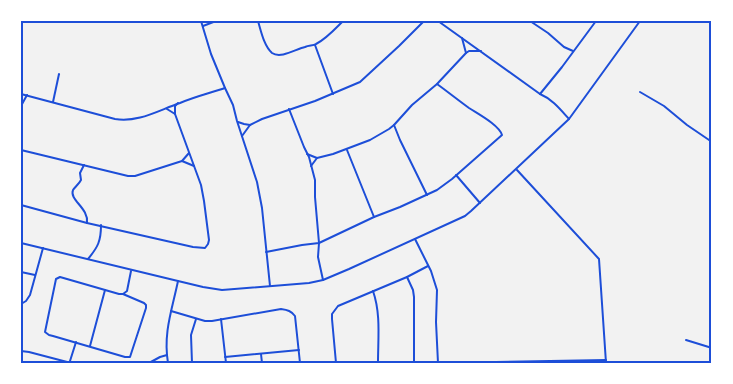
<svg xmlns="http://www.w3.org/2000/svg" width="733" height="384" viewBox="0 0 733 384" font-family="Bitter,serif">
  <rect width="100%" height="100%" fill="#f2f2f2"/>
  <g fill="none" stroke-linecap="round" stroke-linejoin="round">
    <g stroke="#1d4ed8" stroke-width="2">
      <polyline points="201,21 211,54 225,88 233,105 237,121 257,182 262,208 270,286"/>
      <path d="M258,21C261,31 264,46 272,53C281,59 296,49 305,47C309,45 313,46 316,44C326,39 335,29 343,21"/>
      <path d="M438,21L540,94C552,99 560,109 569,119"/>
      <polyline points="530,21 548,33 564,47 573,51"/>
      <polyline points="203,26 216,21"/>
      <polyline points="462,38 466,53"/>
      <polyline points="315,45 333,94"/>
      <polyline points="640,92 664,106 687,125 712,142"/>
      <path d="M21,94L115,119C138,123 159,110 180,103C194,97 210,93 225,88"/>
      <polyline points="540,94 562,67 596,21"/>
      <polyline points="53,102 59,74"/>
      <polyline points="21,106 27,95"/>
      <polyline points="167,109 175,114"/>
      <polyline points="289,109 304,147 309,157 315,180 315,197 319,243 318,257 323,280"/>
      <polyline points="238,122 244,124 250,125"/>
      <polyline points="394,125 400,140 427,195"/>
      <polyline points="242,136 250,125 262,119 315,101 360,82 399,46 424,21"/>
      <polyline points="21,150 128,176 135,176 182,161 189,153"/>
      <polyline points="347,150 374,217"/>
      <polyline points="307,154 317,158 333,154 370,140 389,129 394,125 412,105 437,84 466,53 469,51 481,51"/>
      <polyline points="182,161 194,166"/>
      <path d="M84,165L80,173L81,180C79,184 75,187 73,190C69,200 89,208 87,223"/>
      <polyline points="311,166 317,158"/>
      <polyline points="517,170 599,259 606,363"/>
      <polyline points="456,175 480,203"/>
      <polyline points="21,205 87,223 193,247 205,248 208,244 209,240 204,201 201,185 175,114 175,106 178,103"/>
      <polyline points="415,239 431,271 437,290 436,322 438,363 606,360"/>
      <polyline points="21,243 178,281 203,287 222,290 309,283 323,280 349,269 465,216 471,211 569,119 640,21"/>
      <path d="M266,252L302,245L319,243L374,217L400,207L437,190L452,179L502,135C499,125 478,114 469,108C458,100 448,92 437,84"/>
      <path d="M88,259C98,247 101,241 101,225"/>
      <polyline points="21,272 35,275"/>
      <polyline points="407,277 413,290 414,297 414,363"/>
      <path d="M373,291C381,314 378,338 378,363"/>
      <polyline points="123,294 144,303 146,305 146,308 130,357 125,357 53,336 49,335 45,332 56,279 60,277 119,294 123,294 127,291 131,271"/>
      <polyline points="21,304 26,301 30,295 43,248"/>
      <path d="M171,311L205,321H212L281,309C288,310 291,311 295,316L300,363"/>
      <polyline points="221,319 226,363"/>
      <polyline points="686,340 712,348"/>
      <polyline points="90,346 105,290"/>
      <polyline points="21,351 29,352 71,363"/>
      <polyline points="261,354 262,363"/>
      <polyline points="225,357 299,350"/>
      <polyline points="70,361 76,342"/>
      <polyline points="149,363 160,357 167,355"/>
      <path d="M168,363C163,333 172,310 178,281"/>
      <polyline points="192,363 191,335 196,319"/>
      <polyline points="336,363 332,319 332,314 338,306 407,277 428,266"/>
    </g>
  </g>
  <rect width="733" height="384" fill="none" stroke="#ffffff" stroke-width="45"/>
  <rect x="22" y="22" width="688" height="340" fill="none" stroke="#1d4ed8" stroke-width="2"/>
</svg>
